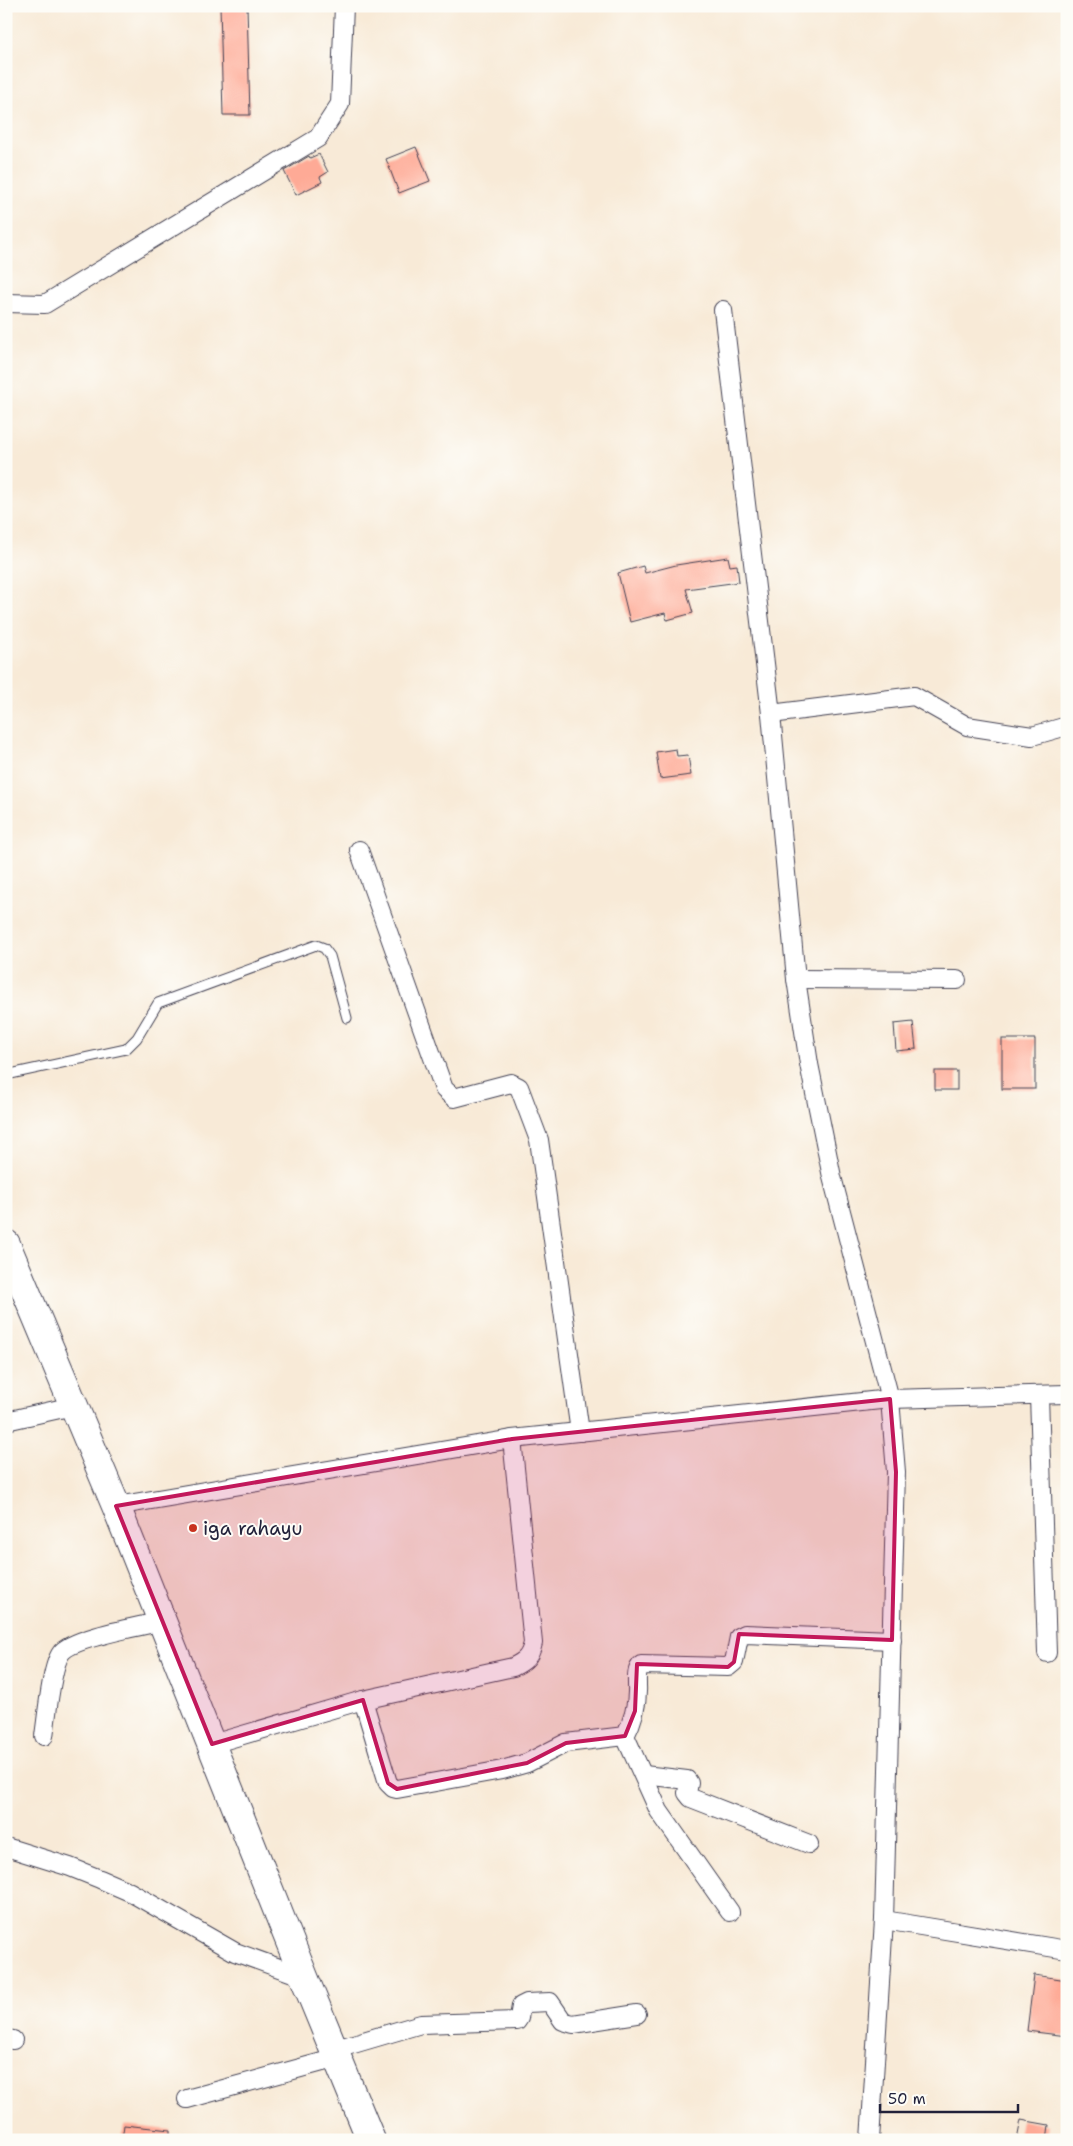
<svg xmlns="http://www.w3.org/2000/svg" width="1073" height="2146" viewBox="0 0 1073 2146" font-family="'Shantell Sans',sans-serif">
  <rect width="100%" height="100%" fill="#fdfcf7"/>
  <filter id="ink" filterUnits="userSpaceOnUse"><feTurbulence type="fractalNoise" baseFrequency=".02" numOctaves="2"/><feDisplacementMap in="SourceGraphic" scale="10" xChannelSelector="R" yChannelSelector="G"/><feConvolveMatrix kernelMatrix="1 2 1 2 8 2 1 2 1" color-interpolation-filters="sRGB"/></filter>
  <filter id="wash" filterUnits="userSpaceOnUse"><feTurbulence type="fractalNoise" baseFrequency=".0096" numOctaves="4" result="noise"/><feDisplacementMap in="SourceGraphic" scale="20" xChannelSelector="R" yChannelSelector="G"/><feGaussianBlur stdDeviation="1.12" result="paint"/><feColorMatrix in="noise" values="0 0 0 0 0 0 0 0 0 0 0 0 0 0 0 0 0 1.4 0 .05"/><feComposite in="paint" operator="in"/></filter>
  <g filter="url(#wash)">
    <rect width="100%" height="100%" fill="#f8ead7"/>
    <g id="blocks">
      <g fill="#feaa96">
        <polygon points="220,6 247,6 250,115 223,115"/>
        <polygon points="416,147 430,181 399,193 386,159"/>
        <polygon points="319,154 328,172 320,177 322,182 296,195 284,171 309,156 310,158"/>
        <polygon points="728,557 730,566 737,565 739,582 686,589 693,613 667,620 665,613 630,622 618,573 643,566 645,573 676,565"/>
        <polygon points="676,749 677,756 688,755 691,775 660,779 656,752"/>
        <polygon points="913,1022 916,1049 896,1051 894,1024"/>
        <rect x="1002" y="1039" width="33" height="50"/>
        <rect x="935" y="1071" width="22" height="19"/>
        <polygon points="1034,1975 1067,1980 1067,2036 1027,2031"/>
        <polygon points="1021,2120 1049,2125 1047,2140 1017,2140"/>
        <polygon points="124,2125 170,2130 170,2140 122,2140"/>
      </g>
    </g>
  </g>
  <g filter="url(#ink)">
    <use href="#blocks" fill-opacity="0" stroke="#424052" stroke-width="1"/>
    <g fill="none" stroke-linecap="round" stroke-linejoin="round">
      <g stroke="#424052" stroke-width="11">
        <polyline id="lane" points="6,1075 126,1049 137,1038 158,1003 316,945 324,948 330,956 347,1018"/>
      </g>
      <g stroke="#424052" stroke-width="20">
        <g id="street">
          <polyline points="6,303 45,304 318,138 340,104 344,6"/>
          <polyline points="723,310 771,714 796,979 809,1064 832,1177 890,1399 896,1472 884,1920 870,2140"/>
          <polyline points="771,714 914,696 967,726 1032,736 1067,726"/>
          <polyline points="359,850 444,1089 454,1098 511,1083 519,1087 539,1140 580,1432"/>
          <polyline points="796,979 957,980"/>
          <polyline points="1039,1395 1047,1653"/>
          <polyline points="6,1421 73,1406"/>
          <polyline points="116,1506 512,1439 890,1399 1067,1394"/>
          <path d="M363,1700L388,1783L393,1788L397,1789L502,1770L527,1763L566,1743L625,1736C634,1719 638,1704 637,1685C637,1678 636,1670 641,1665L728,1667L734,1662L739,1637L745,1634L892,1640"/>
          <path d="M44,1736C47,1717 51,1667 61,1653C71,1638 142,1626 163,1621"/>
          <polyline points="625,1736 659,1811 730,1912"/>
          <path d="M212,1744L363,1700L513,1667C525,1661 530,1657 533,1643L512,1439"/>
          <polyline points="644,1775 687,1780 689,1783 687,1793 691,1798 809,1844"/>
          <polyline points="6,1847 70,1867 100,1879 130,1892 235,1952 304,1977"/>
          <polyline points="884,1920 1067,1950"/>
          <polyline points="6,2039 13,2040"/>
          <polyline points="333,2050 421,2024 517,2021 519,2018 521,2006 527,2003 550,2002 563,2021 573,2024 637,2014"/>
          <polyline points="187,2099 337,2058"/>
        </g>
      </g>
      <g stroke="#424052" stroke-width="30">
        <polyline id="primary" points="6,1244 116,1506 304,1977 371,2140"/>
      </g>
      <use href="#lane" stroke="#fff" stroke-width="9"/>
      <use href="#street" stroke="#fff" stroke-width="18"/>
      <use href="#primary" stroke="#fff" stroke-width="28"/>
    </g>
  </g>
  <path fill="#c2185b" fill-opacity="0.2" stroke="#c2185b" stroke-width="4" stroke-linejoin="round" d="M890,1399L896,1472L892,1640L739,1634L734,1662L728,1667L637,1664L635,1711L625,1736L566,1743L527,1763L397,1789L388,1783L363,1700L212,1744L116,1506L512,1439Z"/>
  <circle fill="#c8321e" stroke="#fdfcf7" stroke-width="2" cx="193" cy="1528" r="5"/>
  <g text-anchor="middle" stroke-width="4" stroke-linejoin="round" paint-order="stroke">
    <g font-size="19" fill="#22223b" stroke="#fdfcf7" text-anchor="start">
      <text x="203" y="1535">iga rahayu</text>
    </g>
  </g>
  <rect width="1073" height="2146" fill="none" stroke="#fdfcf7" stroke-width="25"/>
  <path d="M880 2104v8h138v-8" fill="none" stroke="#22223b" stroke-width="2.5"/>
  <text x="888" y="2104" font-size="15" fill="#22223b" stroke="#fdfcf7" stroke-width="4" paint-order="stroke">50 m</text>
</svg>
